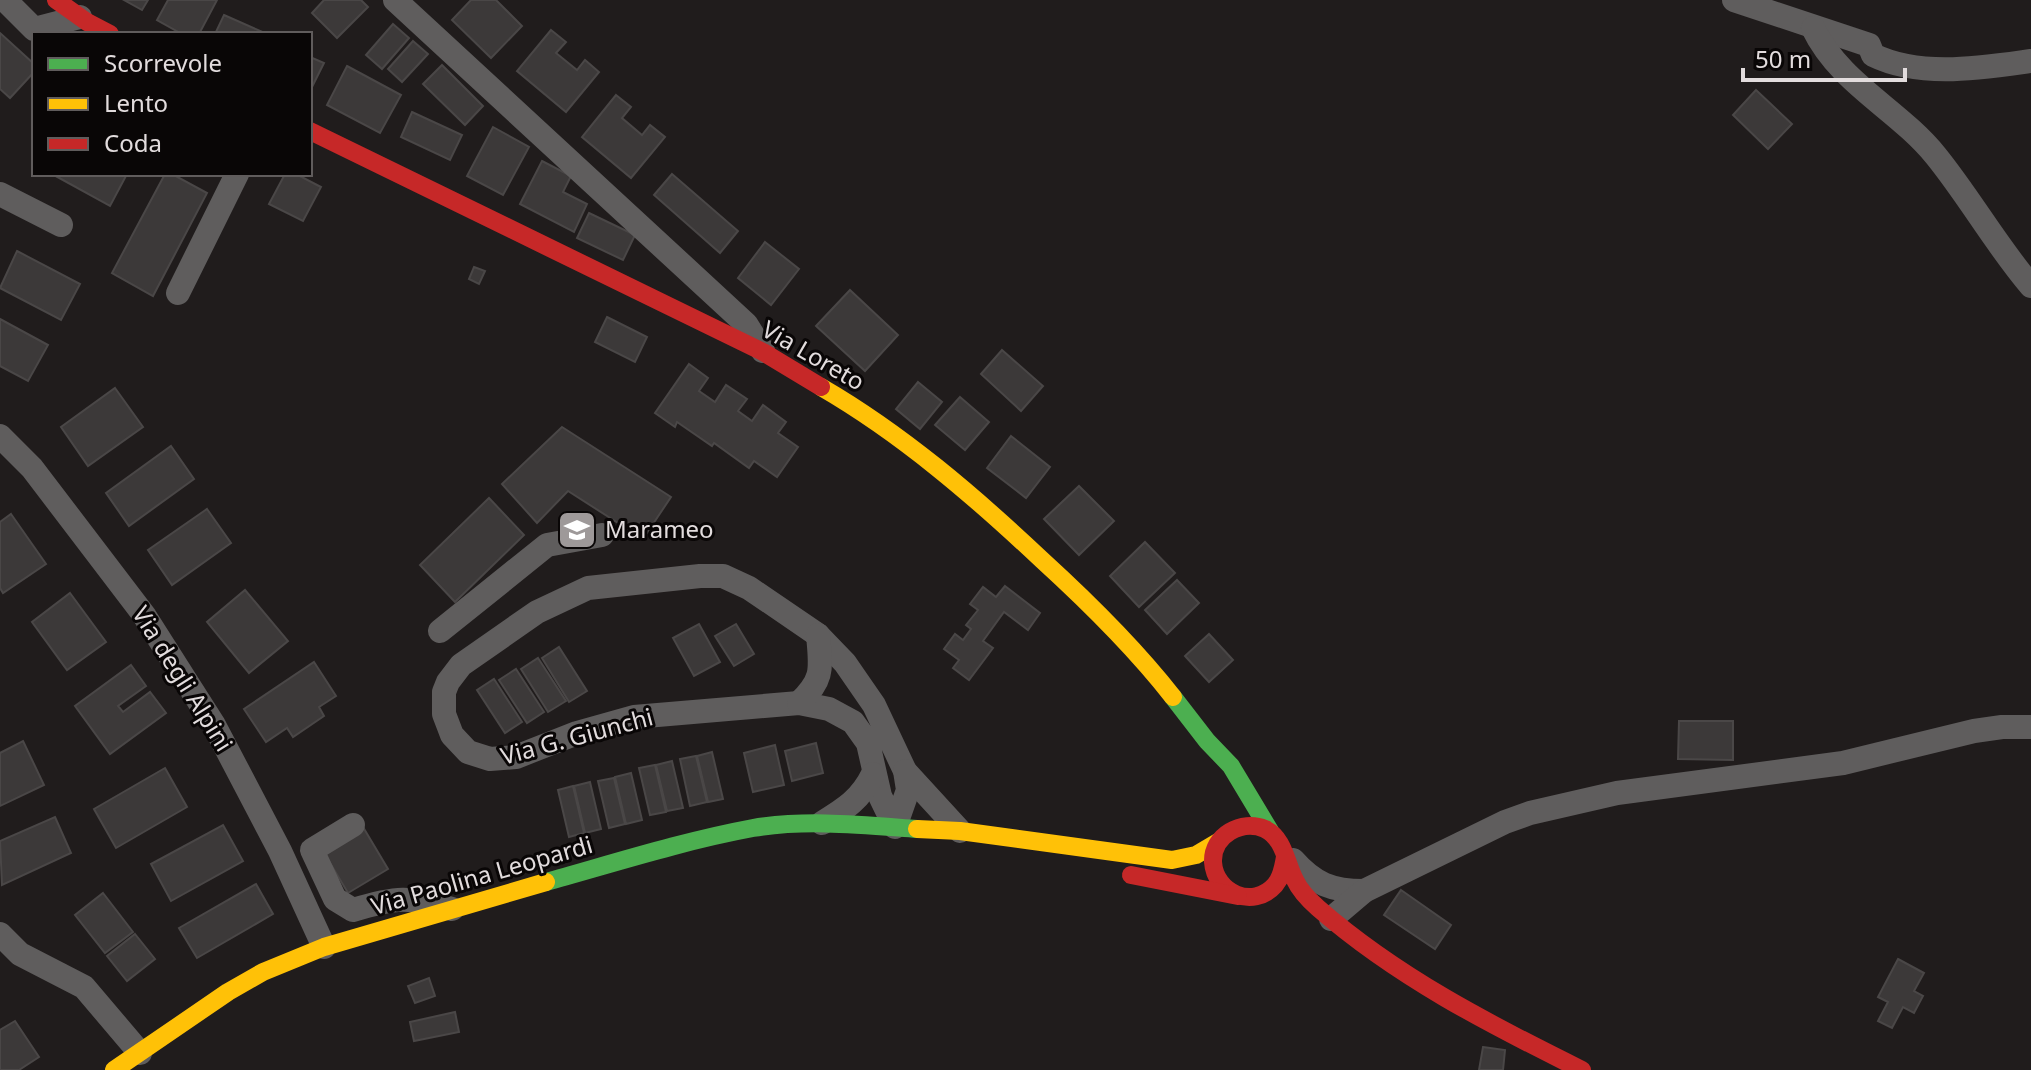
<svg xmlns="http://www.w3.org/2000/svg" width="2031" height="1070" viewBox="0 0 2031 1070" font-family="'Noto Sans',sans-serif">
  <rect width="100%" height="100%" fill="#201c1c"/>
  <g fill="#3c3939" stroke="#4a4747" stroke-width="2">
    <polygon points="124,0 148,0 142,10"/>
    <polygon points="168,0 217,0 199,34 182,34 157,20"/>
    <polygon points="324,0 361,0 368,7 337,38 312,13"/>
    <polygon points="471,0 496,0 522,26 491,58 452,20"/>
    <polygon points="224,15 267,34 215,34"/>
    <polygon points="393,24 409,38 382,69 366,55"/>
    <polygon points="551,30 566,42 556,53 577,70 585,60 599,72 566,112 517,71"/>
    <polygon points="0,33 34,64 34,72 10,98 0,89"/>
    <polygon points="413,41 428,54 402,82 388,69"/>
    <polygon points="310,57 324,63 310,91"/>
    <polygon points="442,65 483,106 465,125 423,84"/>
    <polygon points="347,66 401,95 380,133 327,105"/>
    <polygon points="1756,90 1792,124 1768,149 1733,115"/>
    <polygon points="616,95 631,107 622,118 642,135 650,125 665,137 631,178 582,137"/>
    <polygon points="412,112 462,135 450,160 401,137"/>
    <polygon points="493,127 529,147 503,195 467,176"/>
    <polygon points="542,161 571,176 563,192 587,204 574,232 520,204"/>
    <polygon points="52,174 127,174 110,206"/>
    <polygon points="165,174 172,174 207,193 153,296 112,273"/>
    <polygon points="285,174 296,174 321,187 303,221 269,204"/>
    <polygon points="672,174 738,231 720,253 654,195"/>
    <polygon points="589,213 635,235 623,260 577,238"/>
    <polygon points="765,242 799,269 771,305 738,278"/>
    <polygon points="17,251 80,284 61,320 0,288"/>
    <polygon points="474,267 485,271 479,284 469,279"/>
    <polygon points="850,290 898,335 865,371 816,326"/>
    <polygon points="607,317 647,337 635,362 595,342"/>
    <polygon points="0,319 48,345 28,381 0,366"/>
    <polygon points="1002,350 1043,386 1021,411 981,374"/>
    <polygon points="689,364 708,378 699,391 715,402 726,385 747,399 738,411 752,421 763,405 786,422 778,433 798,447 777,477 754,461 749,468 714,443 712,446 677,422 675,427 655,413"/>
    <polygon points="918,382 942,402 920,429 896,409"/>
    <polygon points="115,388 143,427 88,466 61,427"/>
    <polygon points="960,397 989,422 965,450 935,425"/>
    <polygon points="562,427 671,497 643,539 568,491 537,523 502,484"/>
    <polygon points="1011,436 1050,467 1026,498 987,468"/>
    <polygon points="171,446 194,479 129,526 106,493"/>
    <polygon points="1079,486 1114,521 1079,555 1044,519"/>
    <polygon points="489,498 524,535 455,602 420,565"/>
    <polygon points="207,509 231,543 172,585 148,550"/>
    <polygon points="11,514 46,564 3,593 0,588 0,522"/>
    <polygon points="1145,542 1175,573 1139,607 1110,576"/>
    <polygon points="1177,580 1199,603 1167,634 1145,610"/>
    <polygon points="1005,586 1040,613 1028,630 1004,612 983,641 993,648 969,680 953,668 959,660 944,649 955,634 963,640 971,629 966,625 978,610 970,604 983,587 996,597"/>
    <polygon points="245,590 288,641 249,673 207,622"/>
    <polygon points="70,593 106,642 67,670 32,622"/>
    <polygon points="699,624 720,662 694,676 673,638"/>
    <polygon points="736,624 754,654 734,666 715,636"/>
    <polygon points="1209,634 1233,660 1209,682 1185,656"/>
    <polygon points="559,647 587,691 569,702 542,658"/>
    <polygon points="538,658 566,701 548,712 521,669"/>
    <polygon points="314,662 336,696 319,707 324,716 293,737 287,728 266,742 244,709"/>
    <polygon points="131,665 146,686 118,706 123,712 150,692 166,713 110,754 75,706"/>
    <polygon points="516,669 544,712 527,723 499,680"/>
    <polygon points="494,679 522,722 505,733 477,690"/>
    <polygon points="1679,721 1733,721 1733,760 1678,759"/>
    <polygon points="23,741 44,785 0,806 0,753"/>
    <polygon points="816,743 823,773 792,781 785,751"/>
    <polygon points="775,745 784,785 753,792 744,753"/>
    <polygon points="712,752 723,799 708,802 697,756"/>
    <polygon points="696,756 707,802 690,806 680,759"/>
    <polygon points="672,761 683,808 667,811 656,765"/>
    <polygon points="655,765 666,812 650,815 639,768"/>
    <polygon points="165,768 187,807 116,848 94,809"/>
    <polygon points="631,773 642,820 626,824 615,777"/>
    <polygon points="614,778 625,824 609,828 598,781"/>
    <polygon points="590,782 601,829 585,833 574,786"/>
    <polygon points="573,786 584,833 569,837 558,790"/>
    <polygon points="55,817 71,853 2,885 0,841"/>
    <polygon points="223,825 243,861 171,901 151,864"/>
    <polygon points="363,827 388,869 348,893 323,851"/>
    <polygon points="256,884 273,914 197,958 179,928"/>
    <polygon points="1401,890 1451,925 1435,949 1384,915"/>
    <polygon points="103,893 133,932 105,953 75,915"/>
    <polygon points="135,934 155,959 127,981 107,956"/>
    <polygon points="1898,959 1924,973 1914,991 1923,996 1914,1013 1903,1007 1892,1028 1878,1021 1888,1002 1878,997"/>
    <polygon points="429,978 435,996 415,1003 408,986"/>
    <polygon points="455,1012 459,1032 414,1041 410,1022"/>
    <polygon points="15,1021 39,1057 19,1070 0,1070 0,1030"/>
    <polygon points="1483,1047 1505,1050 1503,1070 1479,1070"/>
  </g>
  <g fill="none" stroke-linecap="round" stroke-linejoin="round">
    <g stroke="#5f5d5d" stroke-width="24">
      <polyline points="5,0 34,29 80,17"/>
      <polyline points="395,0 746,324 763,351"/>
      <path d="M1734,0L1869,45L1873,55C1920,78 1980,68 2031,61"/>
      <path d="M1813,28C1840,84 1898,109 1936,156C1970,198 1996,245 2031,286"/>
      <polyline points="0,194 61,225"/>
      <polyline points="178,293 237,174"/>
      <polyline points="0,436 32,468 144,615 214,725 280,851 324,947"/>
      <polygon points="700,576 723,576 749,588 818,635 845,663 874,705 905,771 908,790 895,827 880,796 868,743 853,722 829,709 799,703 634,717 577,733 516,757 490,759 468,752 452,735 444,714 444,692 448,682 461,665 537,612 588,588"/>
      <polyline points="440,631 547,545 602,535"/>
      <path d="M799,703C824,679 821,669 818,635"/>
      <polyline points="905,771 960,831"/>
      <path d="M822,823C845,809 861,799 873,774"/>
      <path d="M353,825L312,850L335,899L353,910C396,897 409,896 452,909"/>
      <path d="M1293,860C1314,884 1332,891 1364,891"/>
      <polyline points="1331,919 1364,891 1505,822 1530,813 1617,793 1843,763 1974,731 2002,727 2031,727"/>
      <polyline points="0,934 20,954 84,987 140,1053"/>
    </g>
    <g stroke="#4caf50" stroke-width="18">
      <polyline points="1173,697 1207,741 1231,766 1270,831"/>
      <path d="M546,882C614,863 683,841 753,828C807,819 863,825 917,829"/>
    </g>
    <g stroke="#ffc107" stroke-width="18">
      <path d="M821,387C902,434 974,496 1042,560C1088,602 1134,647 1173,697"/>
      <polyline points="917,829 960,831 1172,860 1196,855 1218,842"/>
      <polyline points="114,1070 228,992 263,972 324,947 546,882"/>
    </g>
    <g stroke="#c62828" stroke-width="18">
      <polyline points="56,0 87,22 110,34"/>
      <polyline points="310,131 763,352 821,387"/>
      <path d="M1285,857C1283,867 1282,877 1275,885C1253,910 1215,893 1213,862C1212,835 1242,819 1265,829C1284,838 1286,863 1295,880C1300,891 1309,900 1318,908C1397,977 1489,1024 1582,1070"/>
      <polyline points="1131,875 1238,896"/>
    </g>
  </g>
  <defs>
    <g id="school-square" transform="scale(2)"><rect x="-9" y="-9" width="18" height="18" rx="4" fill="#9e9999" stroke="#090606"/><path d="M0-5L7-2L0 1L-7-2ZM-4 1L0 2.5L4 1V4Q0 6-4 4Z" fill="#fff"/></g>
  </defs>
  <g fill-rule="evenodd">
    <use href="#school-square" x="577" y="530"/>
  </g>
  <g text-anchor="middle" stroke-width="6" stroke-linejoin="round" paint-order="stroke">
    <g font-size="24" fill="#e2dcdd" stroke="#090606">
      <text transform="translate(813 356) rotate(30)" y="8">Via Loreto</text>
      <text transform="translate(182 679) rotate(58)" y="8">Via degli Alpini</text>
      <text transform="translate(577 737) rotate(-15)" y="8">Via G. Giunchi</text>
      <text transform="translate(482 876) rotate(-16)" y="8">Via Paolina Leopardi</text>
    </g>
    <g font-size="24" fill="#e2dcdd" stroke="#090606" text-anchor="start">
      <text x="605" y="538">Marameo</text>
    </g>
  </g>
  <rect x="32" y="32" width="280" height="144" fill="#090606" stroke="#605c5c" stroke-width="2"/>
  <rect x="48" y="58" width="40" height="12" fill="#4caf50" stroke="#605c5c" stroke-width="2"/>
  <text x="104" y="72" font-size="24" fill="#e2dcdd">Scorrevole</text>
  <rect x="48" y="98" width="40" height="12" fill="#ffc107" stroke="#605c5c" stroke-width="2"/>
  <text x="104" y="112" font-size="24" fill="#e2dcdd">Lento</text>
  <rect x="48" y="138" width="40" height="12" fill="#c62828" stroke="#605c5c" stroke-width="2"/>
  <text x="104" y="152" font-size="24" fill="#e2dcdd">Coda</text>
  <path d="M1743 68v12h162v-12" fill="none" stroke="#e2dcdd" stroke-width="4"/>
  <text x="1755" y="68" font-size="24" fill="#e2dcdd" stroke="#090606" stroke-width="6" paint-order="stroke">50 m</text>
</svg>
